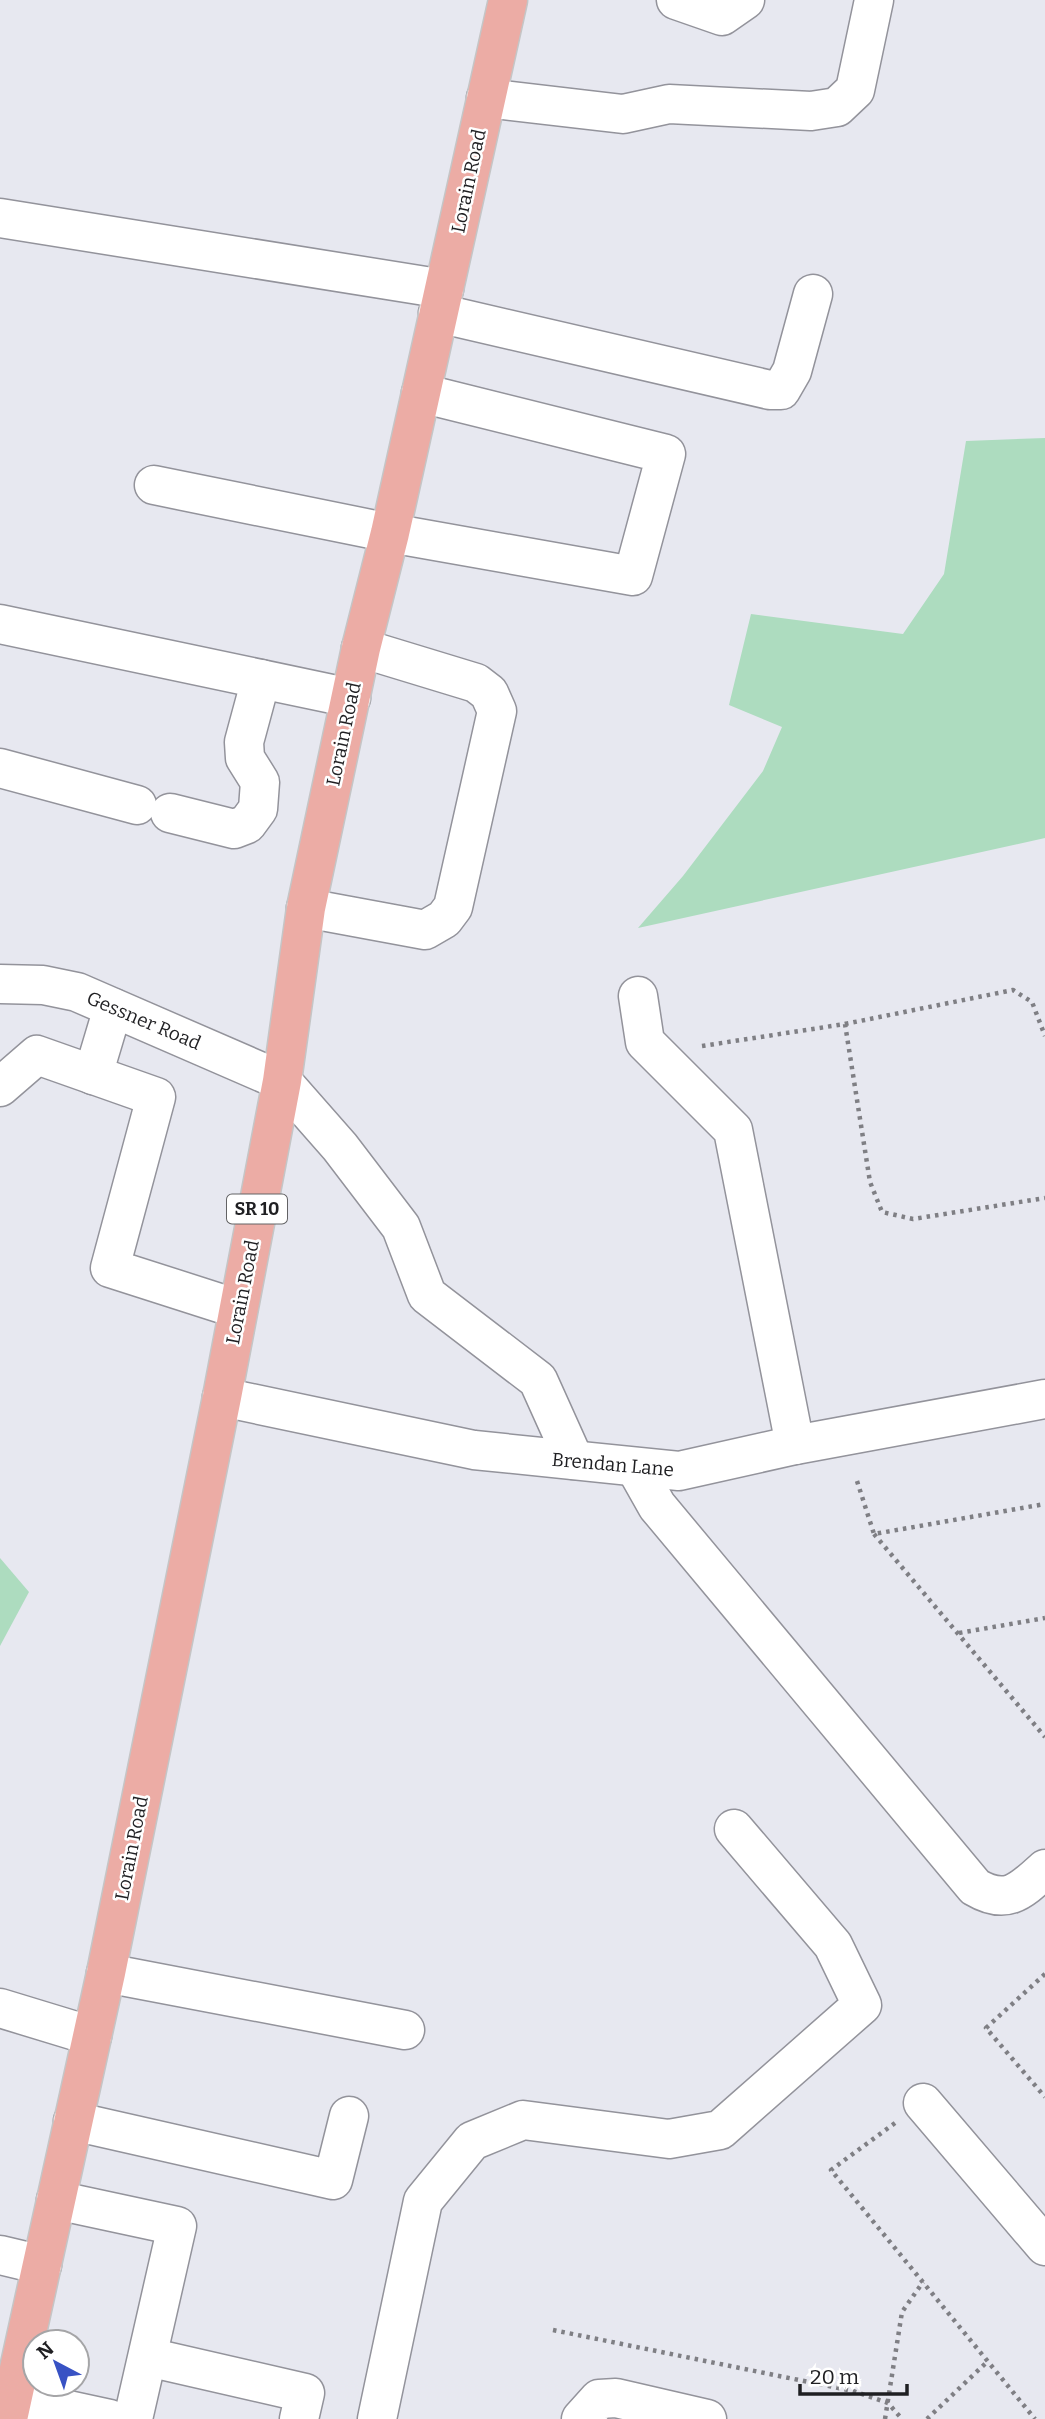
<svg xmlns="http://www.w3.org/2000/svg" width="1045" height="2419" viewBox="0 0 1045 2419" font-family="Bitter,serif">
  <rect width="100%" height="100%" fill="#e7e8f0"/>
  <g fill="#addcbf">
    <polygon points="1045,438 1045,838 638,928 683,876 763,771 782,727 729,705 751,614 903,634 944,574 966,441"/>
    <polygon points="0,1558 29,1592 0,1646"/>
  </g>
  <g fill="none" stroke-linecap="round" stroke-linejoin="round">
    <g stroke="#93939b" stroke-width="41">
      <g id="minor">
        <polyline points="676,0 722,16 745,0"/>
        <polyline points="486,98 623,114 669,104 811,111 837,107 855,90 874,0"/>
        <polyline points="0,218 444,289"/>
        <polyline points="438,313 770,390 781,390 792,371 813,294"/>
        <polyline points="154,485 390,533 633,576 666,454 421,393"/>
        <polyline points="0,624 351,698"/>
        <polyline points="0,768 137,805"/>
        <polyline points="170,813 234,829 247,824 258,809 260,782 245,758 244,742 261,679"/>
        <polyline points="306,908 425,930 444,919 453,907 497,711 489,693 476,683 361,648"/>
        <polyline points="0,984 43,985 77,992 282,1081 340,1147 401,1227 427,1295 538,1380 574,1460"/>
        <polyline points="638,996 645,1042 733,1130 795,1445"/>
        <polyline points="93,1075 113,1008"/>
        <polyline points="0,1087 37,1055 156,1097 110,1268 238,1309"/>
        <polyline points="222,1397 474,1450 679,1471 795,1445 1045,1399"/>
        <path d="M635,1467L657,1506L975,1887C1007,1906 1021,1891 1045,1869"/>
        <polyline points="106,1973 405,2030"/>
        <polyline points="0,2008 92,2036"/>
        <polyline points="923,2103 1045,2246"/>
        <polyline points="73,2121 333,2180 349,2116"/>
        <polyline points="56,2200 177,2226 133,2419"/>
        <polyline points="0,2255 42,2265"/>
        <polyline points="148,2357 305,2393 299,2419"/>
        <polyline points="13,2398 110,2419"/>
        <polyline points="377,2419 423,2201 472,2141 523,2120 669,2139 720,2130 862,2005 833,1945 734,1829"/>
        <polyline points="581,2419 599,2399 616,2398 707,2419"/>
      </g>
    </g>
    <g stroke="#c5c5c6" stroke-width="41">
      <polyline id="major" points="8,2419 106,1973 222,1397 282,1081 306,908 361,648 390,533 508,0"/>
    </g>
    <g stroke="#7f7f84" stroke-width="4.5" stroke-dasharray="3.5 5" stroke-linecap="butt">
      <polyline points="845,1024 1013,990 1032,1002 1045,1036"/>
      <polyline points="702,1046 845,1024 870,1182 882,1212 913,1219 1045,1198"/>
      <polyline points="857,1481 874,1534 1045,1504"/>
      <polyline points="874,1534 1045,1737"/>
      <polyline points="959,1633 1045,1618"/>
      <polyline points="1045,1974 986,2028 1045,2097"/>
      <polyline points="895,2123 831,2170 1035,2419"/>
      <polyline points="553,2330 853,2391 888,2403 902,2419"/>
      <polyline points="885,2419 902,2312 923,2282"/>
      <polyline points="927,2419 988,2361"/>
    </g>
    <use href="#minor" stroke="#fff" stroke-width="38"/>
    <use href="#major" stroke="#ecaca5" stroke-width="38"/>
  </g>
  <g text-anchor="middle" stroke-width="5" stroke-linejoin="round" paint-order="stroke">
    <rect fill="#fff" stroke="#626264" stroke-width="2" x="227" y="1194.5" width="60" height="29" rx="5"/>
    <g font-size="18" font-weight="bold" fill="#1f1f22">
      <text x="257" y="1215">SR 10</text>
    </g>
    <g font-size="19" fill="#1f1f22" stroke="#fff">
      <text transform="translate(468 181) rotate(-78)" y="7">Lorain Road</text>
      <text transform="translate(343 734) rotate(-78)" y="7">Lorain Road</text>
      <text transform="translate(144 1020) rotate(23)" y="7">Gessner Road</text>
      <text transform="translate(242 1292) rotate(-79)" y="7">Lorain Road</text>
      <text transform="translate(613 1464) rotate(5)" y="7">Brendan Lane</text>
      <text transform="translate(131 1848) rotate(-79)" y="7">Lorain Road</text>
    </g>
  </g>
  <g transform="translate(56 2363) rotate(319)"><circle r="33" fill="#ffffff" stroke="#a5a5a7" stroke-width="2"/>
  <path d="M0-5L12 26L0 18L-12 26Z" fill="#3852c4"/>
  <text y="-10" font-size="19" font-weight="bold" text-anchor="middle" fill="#1f1f22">N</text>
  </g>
  <path d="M800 2384v10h107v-10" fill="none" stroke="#1f1f22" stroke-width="3.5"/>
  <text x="810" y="2384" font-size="21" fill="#1f1f22" stroke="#ffffff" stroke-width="5" paint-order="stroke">20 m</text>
</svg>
